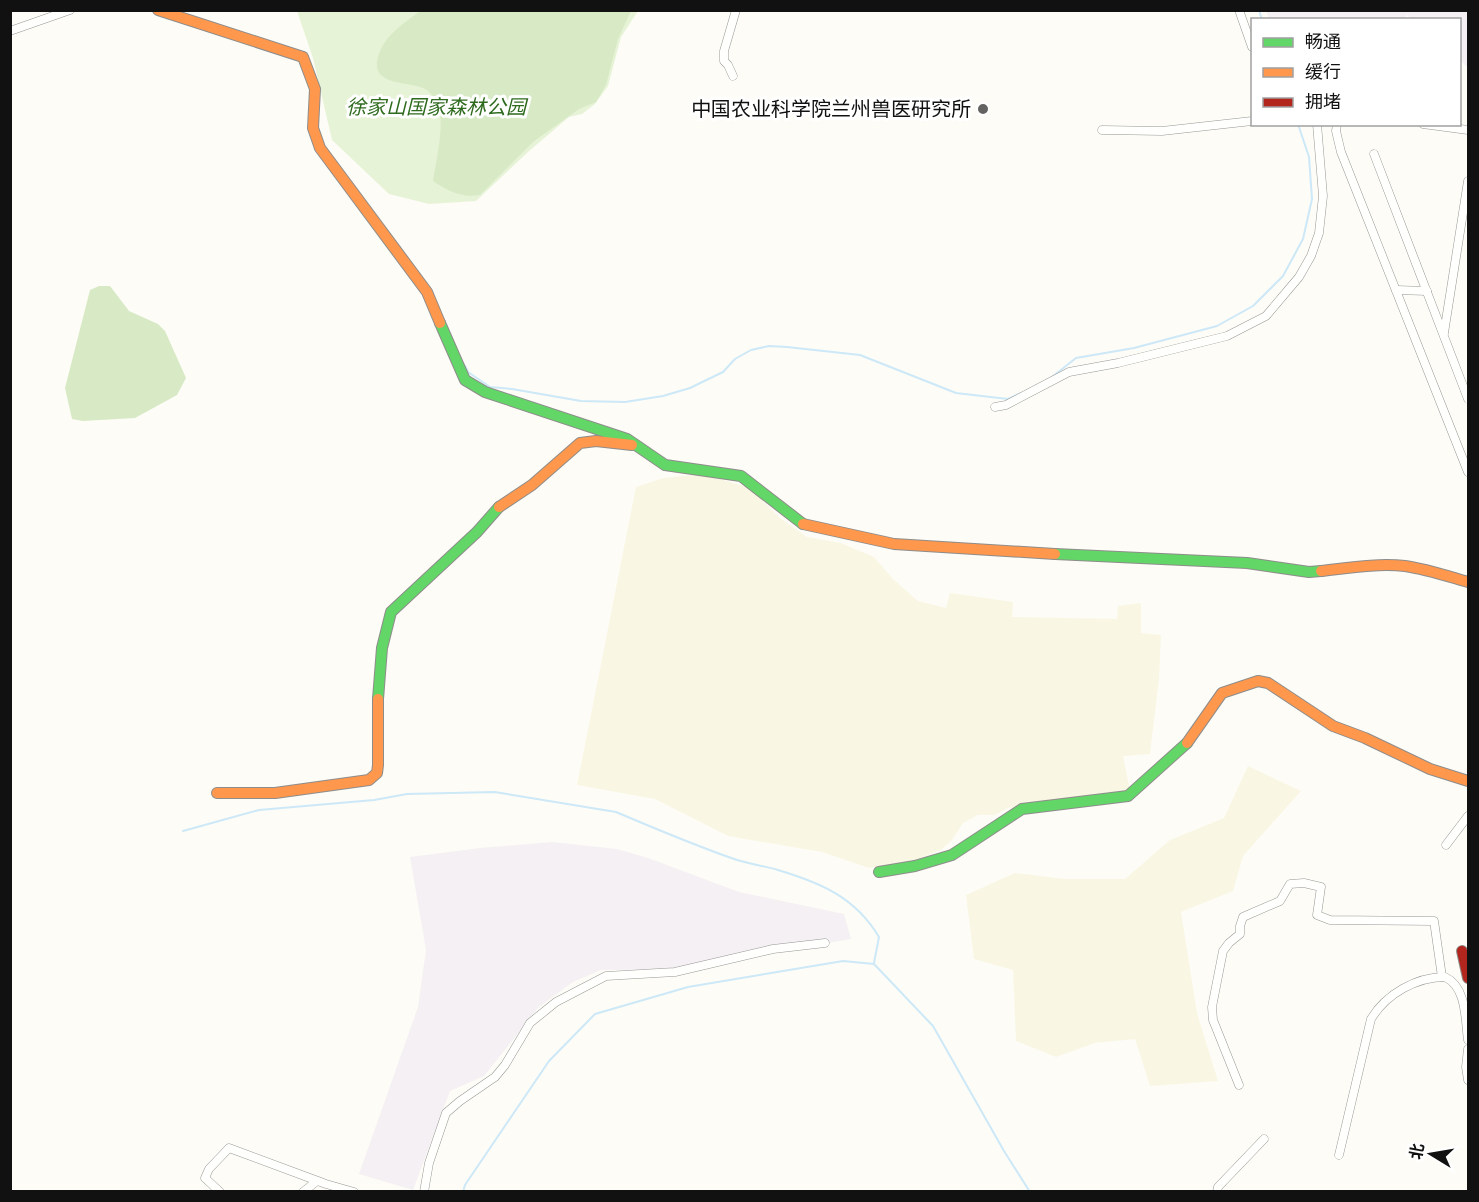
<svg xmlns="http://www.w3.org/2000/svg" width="1479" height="1202" viewBox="0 0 1479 1202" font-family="Merriweather,'Noto Sans SC',serif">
  <rect width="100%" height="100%" fill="#fdfcf7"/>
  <g fill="#f5f0f3">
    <polygon points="1266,11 1468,11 1468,68 1460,60 1460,20 1412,19 1407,15 1404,20 1270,20"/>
    <polygon points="552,842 617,849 648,858 739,892 844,914 851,939 680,969 601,970 573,982 539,1007 484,1076 450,1091 413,1190 359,1174 418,1007 426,950 410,857 480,848"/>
  </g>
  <g fill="#f9f7e4">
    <polygon points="703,474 750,488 781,519 807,537 841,543 874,557 893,579 918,601 946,608 950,593 1013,602 1012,617 1117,619 1118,606 1141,603 1141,633 1161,635 1159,679 1150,754 1123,756 1130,790 1048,804 1008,808 995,815 978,815 963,823 952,840 941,850 912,861 869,868 822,852 728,836 655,799 577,785 636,487 663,478"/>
    <polygon points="1248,766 1301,791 1243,856 1233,891 1181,912 1197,1013 1218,1081 1150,1086 1135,1039 1095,1043 1056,1057 1016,1041 1013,970 974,959 966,895 1015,873 1065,879 1125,879 1170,840 1224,818"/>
  </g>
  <polygon fill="#e7f3d7" points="297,11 638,11 621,37 608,86 595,104 582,114 569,117 528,152 476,201 429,204 389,194 332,140 313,58"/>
  <g fill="#d8eac5">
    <path d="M420,11V10L631,11L618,39L606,85L596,102L579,109L533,142L480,195C462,198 447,191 433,181C436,161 446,121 437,102C436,99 428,90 425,89C411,81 374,86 377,62C381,37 402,25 420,11Z"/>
    <polygon points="99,286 110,286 129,311 158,324 165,331 186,378 177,395 135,418 83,421 72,419 65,388 90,290"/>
  </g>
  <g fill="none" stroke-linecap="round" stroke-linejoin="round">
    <g stroke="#cde8f7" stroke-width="2">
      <polyline points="1259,10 1262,20"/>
      <polyline points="465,366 468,372 490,387 512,389 581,401 625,402 663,396 690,388 723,372 735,359 751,350 769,346 787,347 860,355 956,393 1008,399 1021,393"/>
      <polyline points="1052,377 1076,358 1134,348 1217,326 1253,306 1283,276 1303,239 1312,199 1309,157 1298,124"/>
      <path d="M183,831L259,810L374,800L407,794L495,792L616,812C656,829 696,846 737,860C750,864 764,866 778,870C821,883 855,897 879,937L874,963"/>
      <polyline points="463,1192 465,1185 549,1061 595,1014 688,987 843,961 874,964 933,1026 1004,1151 1030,1192"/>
    </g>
    <g stroke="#979795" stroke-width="9">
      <g id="street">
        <polyline points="1239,10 1252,47"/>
        <polyline points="10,31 70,10"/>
        <polyline points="733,76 728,65 724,61 724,51 736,10"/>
        <polyline points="1337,124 1336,131 1341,152 1468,472"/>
        <polyline points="1423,124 1468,130"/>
        <polyline points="1102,130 1162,131 1252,121"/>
        <polyline points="1374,154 1468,399"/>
        <polyline points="1396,290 1427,291"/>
        <polyline points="1444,333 1468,181"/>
        <polyline points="995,407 1006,405 1069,372 1118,363 1227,336 1266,316 1299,277 1311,256 1319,233 1323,196 1317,124"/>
        <polyline points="1446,845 1468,816"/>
        <polyline points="1468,1049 1466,1067 1468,1080"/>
        <polyline points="1239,1085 1213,1020 1212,1007 1223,951 1229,943 1240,934 1240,926 1243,917 1280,901 1290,884 1304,883 1321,887 1317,915 1330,920 1434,921 1442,977"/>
        <path d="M1339,1155L1371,1019C1386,994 1416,977 1445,977C1467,987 1465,1020 1468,1040"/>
        <polyline points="220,1192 205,1178 209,1169 229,1148 326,1184 354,1192"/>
        <polyline points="303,1192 317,1181"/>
        <polyline points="424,1192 429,1163 446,1113 460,1101 495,1077 505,1065 530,1023 556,1002 606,976 675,972 773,949 825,943"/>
        <polyline points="1217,1192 1218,1187 1264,1139"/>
      </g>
    </g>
    <g stroke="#8e8d8b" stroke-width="12">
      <g id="fast">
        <polyline points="440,323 465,380 485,392 627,439 665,465 741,476 803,524"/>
        <polyline points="1055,554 1247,563 1309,572 1321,571"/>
        <polyline points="378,699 382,648 391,612 477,532 499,507"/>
        <polyline points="879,872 915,866 952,855 1022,809 1128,796 1187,743"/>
      </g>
    </g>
    <g stroke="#8e8d8b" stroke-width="12">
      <g id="slow">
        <polyline points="158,10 303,57 315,89 313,128 320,148 427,292 440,323"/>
        <polyline points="499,507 532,485 580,443 596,441 632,445"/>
        <polyline points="803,524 894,544 1055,554"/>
        <path d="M1321,571C1348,568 1377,563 1405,566C1426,569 1447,576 1468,582"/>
        <polyline points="1187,743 1222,693 1258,681 1268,683 1333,726 1365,738 1430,769 1468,781"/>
        <polyline points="217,793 275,793 369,780 377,773 378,765 378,699"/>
      </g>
    </g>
    <g stroke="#8e8d8b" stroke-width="12">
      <polyline id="jam" points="1462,951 1468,978"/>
    </g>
    <use href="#street" stroke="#fffffe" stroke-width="8"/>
    <use href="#fast" stroke="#63d668" stroke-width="10"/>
    <use href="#slow" stroke="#ff974d" stroke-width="10"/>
    <use href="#jam" stroke="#b3261e" stroke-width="10"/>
  </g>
  <circle fill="#646362" stroke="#fff" stroke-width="2" cx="983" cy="109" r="6"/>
  <g text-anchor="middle" stroke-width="6" stroke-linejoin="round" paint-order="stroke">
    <g font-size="20" font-style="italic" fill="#2f6b1f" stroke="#fff">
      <text x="436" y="114">徐家山国家森林公园</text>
    </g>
    <g font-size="20" fill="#111" stroke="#fff" text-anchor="end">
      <text x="971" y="116">中国农业科学院兰州兽医研究所</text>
    </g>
  </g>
  <rect width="1479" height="1202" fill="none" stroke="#111111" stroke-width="24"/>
  <rect x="1251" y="18" width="210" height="108" fill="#ffffff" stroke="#a0a0a0" stroke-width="1.5"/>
  <rect x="1263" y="38" width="30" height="9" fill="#63d668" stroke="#a0a0a0" stroke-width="1.5"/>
  <text x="1305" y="48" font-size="18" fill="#111111">畅通</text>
  <rect x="1263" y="68" width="30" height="9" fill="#ff974d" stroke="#a0a0a0" stroke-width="1.5"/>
  <text x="1305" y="78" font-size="18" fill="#111111">缓行</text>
  <rect x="1263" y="98" width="30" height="9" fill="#b3261e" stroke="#a0a0a0" stroke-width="1.5"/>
  <text x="1305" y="108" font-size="18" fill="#111111">拥堵</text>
  <g transform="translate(1431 1154) rotate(281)" stroke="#ffffff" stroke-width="4.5" paint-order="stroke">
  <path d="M0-4.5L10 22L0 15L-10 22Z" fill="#111111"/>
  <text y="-9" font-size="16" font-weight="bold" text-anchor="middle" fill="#111111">北</text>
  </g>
</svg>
